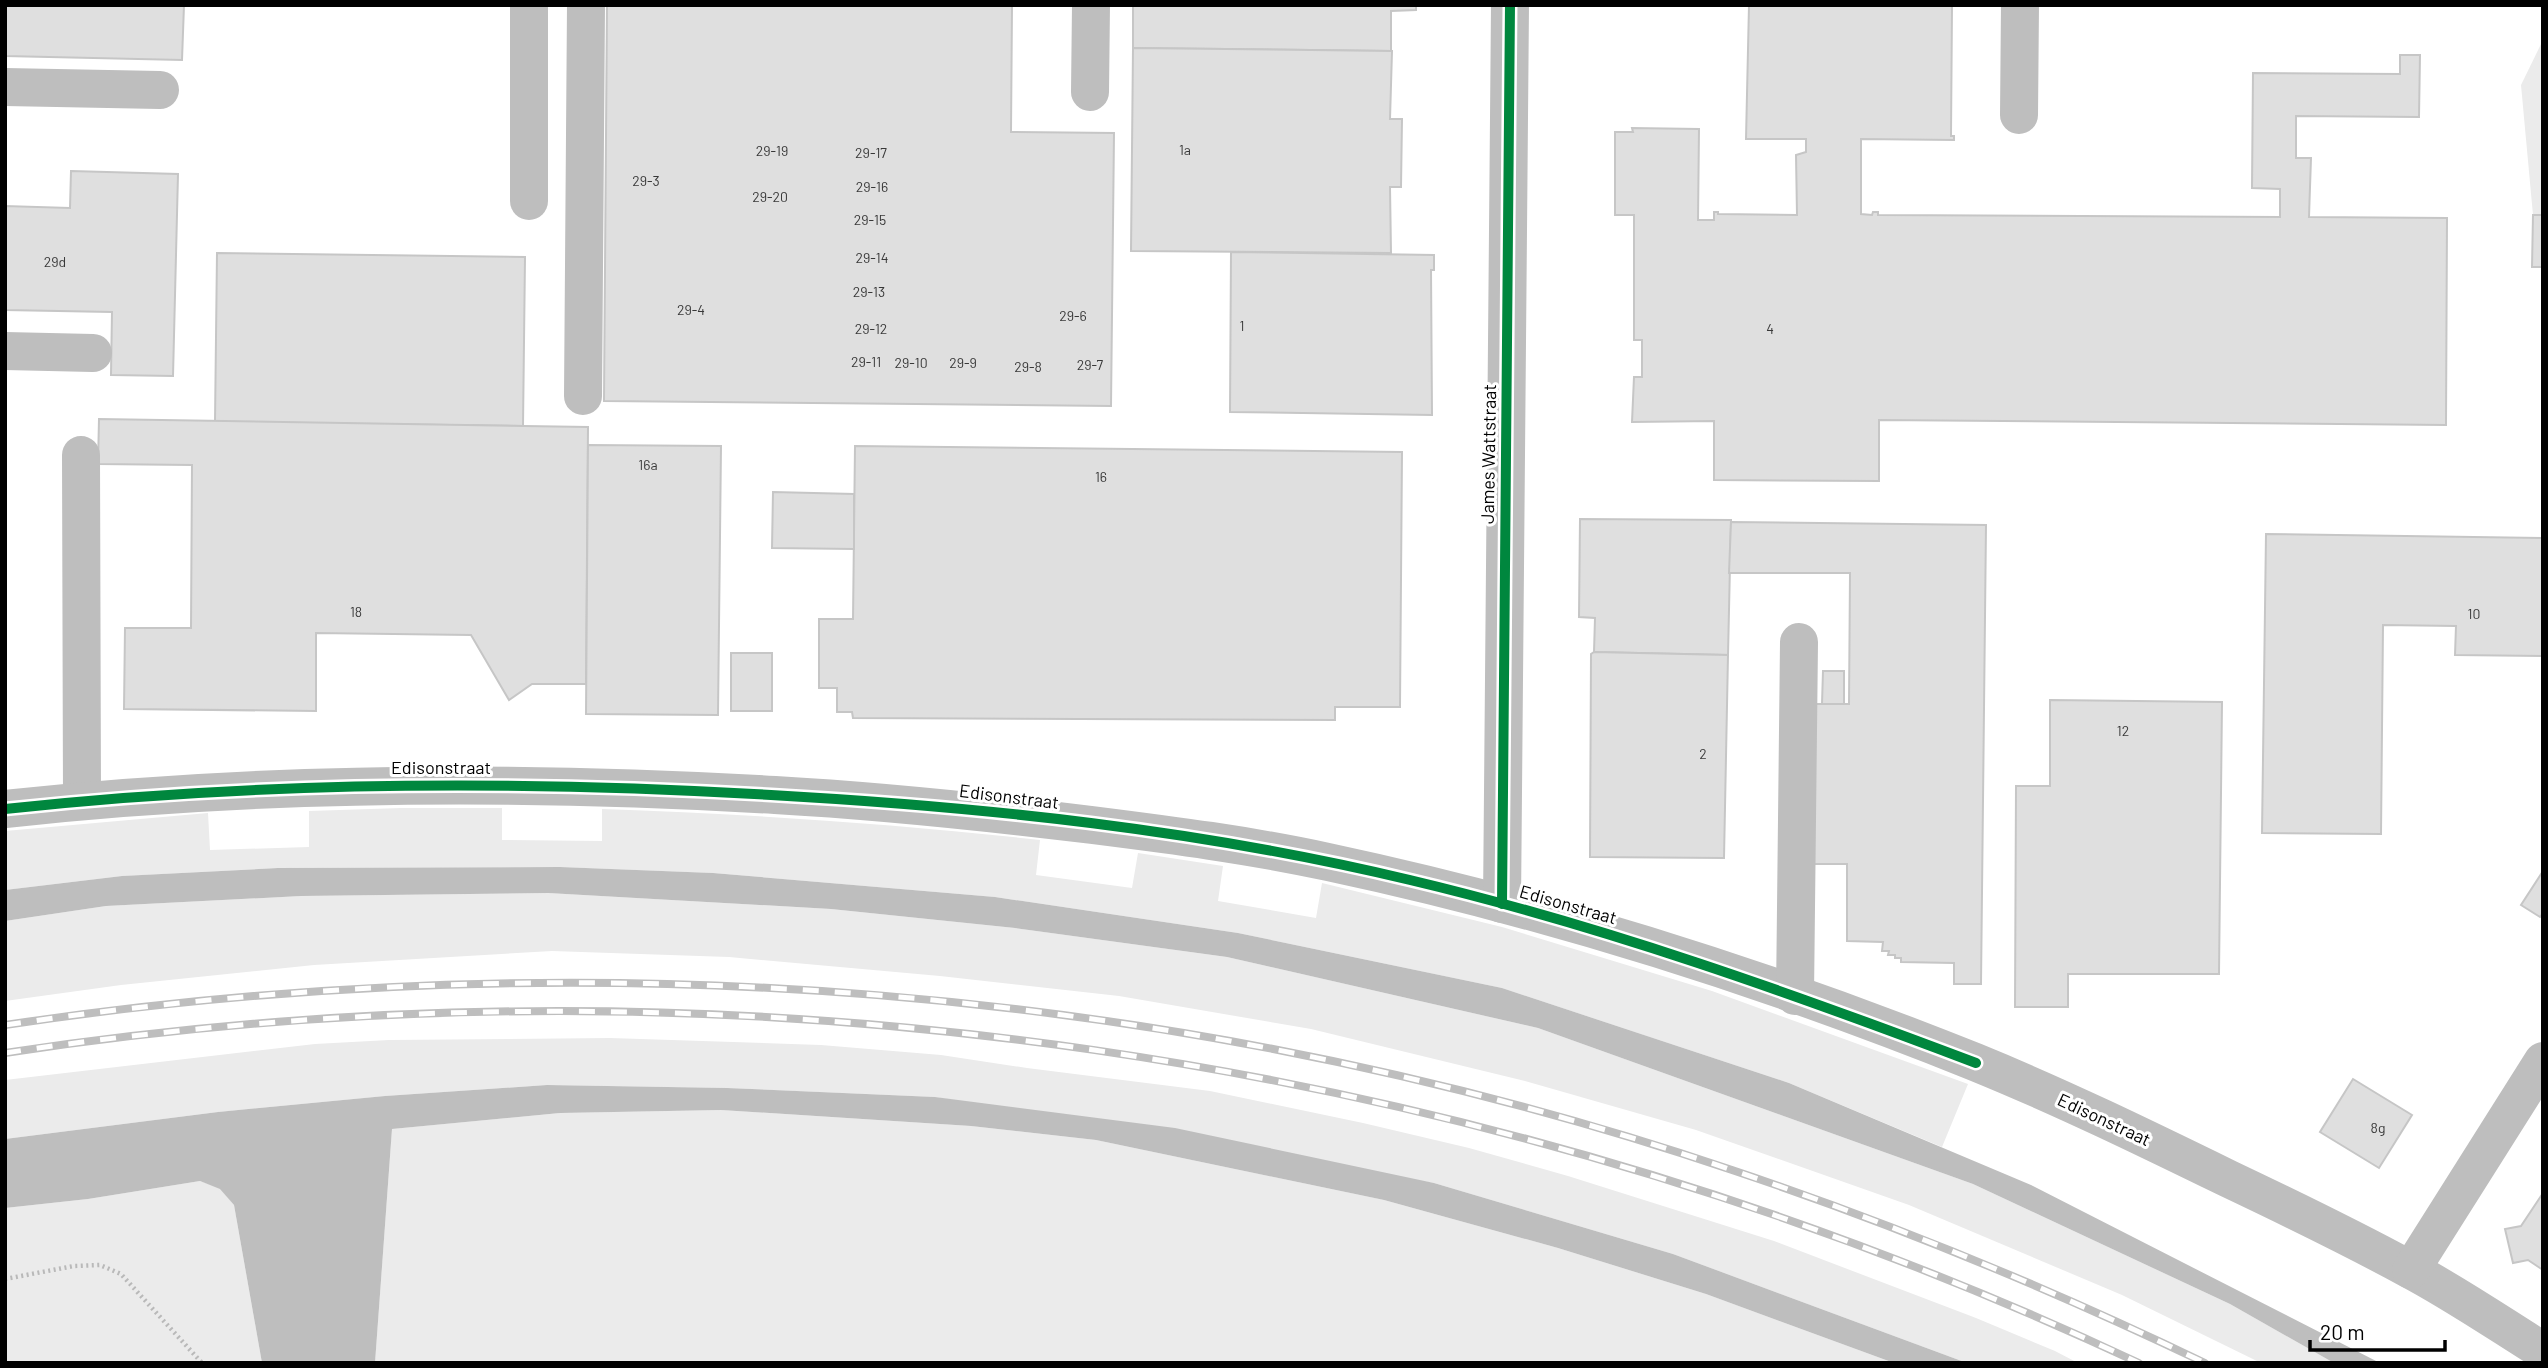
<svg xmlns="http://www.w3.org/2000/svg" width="2548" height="1368" viewBox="0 0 2548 1368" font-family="Barlow,sans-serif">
  <rect width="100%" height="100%" fill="#fff"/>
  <g fill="#ebebeb">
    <polygon points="2543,40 2543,215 2533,215 2521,85"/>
    <path d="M401,808H502V840L602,841V809C749,814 895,824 1040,840L1036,875L1132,888L1138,853L1223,866L1218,901L1316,918L1322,883L1502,927L1712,991L1968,1084L1942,1147L1789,1083L1502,988L1238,933L995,897L713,873L560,867L278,868L122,876L5,890V831L208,813L210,850L309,847V811Z"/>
    <polygon points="548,893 831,909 1015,928 1227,957 1538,1028 1973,1184 2230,1304 2334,1363 2261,1363 2122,1295 1909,1205 1696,1130 1525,1081 1311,1029 1119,996 940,976 729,957 552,951 314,965 121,985 5,1001 5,921 106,906 301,896"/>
    <polygon points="610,1038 821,1045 941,1055 1027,1068 1210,1091 1363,1123 1469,1148 1568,1176 1774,1241 1976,1318 2055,1351 2078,1363 1967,1363 1673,1254 1434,1183 935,1097 727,1088 547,1085 385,1096 218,1112 5,1139 5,1080 315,1044 389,1040"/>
    <polygon points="721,1110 971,1126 1096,1140 1384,1200 1558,1248 1706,1294 1894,1363 375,1363 392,1129 560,1113"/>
    <polygon points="200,1181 220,1188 234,1205 262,1363 5,1363 5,1208 88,1199"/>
  </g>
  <g fill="#bebebe">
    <polygon points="560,867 713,873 995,897 1238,933 1502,988 1789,1083 2031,1185 2380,1363 2334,1363 2230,1304 1973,1184 1538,1028 1227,957 1015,928 831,909 548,893 301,896 106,906 5,921 5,890 122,876 278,868"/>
    <polygon points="547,1085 727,1088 935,1097 1175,1128 1434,1183 1673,1254 1967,1363 1894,1363 1706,1294 1558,1248 1384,1200 1096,1140 971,1126 721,1110 560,1113 392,1129 375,1363 262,1363 234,1205 220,1189 200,1181 88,1199 5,1208 5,1139 218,1112 385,1096"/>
  </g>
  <g fill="#dfdfdf" stroke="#c6c6c6" stroke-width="2">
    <polygon points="5,5 184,5 182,60 5,56"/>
    <polygon points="607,5 1012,5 1011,132 1114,133 1111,406 604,401"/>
    <polygon points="1133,5 1416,5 1416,10 1391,11 1391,51 1133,48"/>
    <polygon points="1749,5 1952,5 1951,136 1954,136 1954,140 1861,139 1861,214 1872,215 1873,212 1878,212 1878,215 2280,217 2280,189 2252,188 2253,73 2400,74 2400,55 2420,55 2419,117 2296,116 2296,158 2311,158 2309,217 2447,218 2446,425 1879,420 1879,481 1714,480 1714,421 1632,422 1634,377 1642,377 1642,340 1634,340 1634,215 1615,215 1615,132 1633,132 1632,128 1699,129 1698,220 1714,220 1714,212 1718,212 1718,214 1797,215 1796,155 1806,152 1806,139 1746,139"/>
    <polygon points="1133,48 1392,51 1390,119 1402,119 1401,187 1390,187 1391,253 1131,251"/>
    <polygon points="71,171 178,174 173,376 111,375 112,312 5,310 5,206 70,208"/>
    <polygon points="2533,215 2543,215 2543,267 2532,267"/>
    <polygon points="1231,252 1434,255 1434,270 1431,270 1432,415 1230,412"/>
    <polygon points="217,253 525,257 523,426 215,422"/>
    <polygon points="99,419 588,427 586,684 532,684 509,700 471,635 316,633 316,711 124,709 125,628 191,628 192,465 98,464"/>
    <polygon points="588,445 721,446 718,715 586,714"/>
    <polygon points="855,446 1402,452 1400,707 1335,707 1335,720 853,718 852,712 837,712 837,688 819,688 819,619 853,619"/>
    <polygon points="773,492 854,494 854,549 772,548"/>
    <polygon points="1580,519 1731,520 1728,655 1594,652 1595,618 1579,617"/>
    <polygon points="1731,522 1986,525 1981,984 1954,984 1954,963 1901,962 1901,958 1895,958 1895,955 1888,955 1889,951 1882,951 1883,942 1847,941 1847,864 1812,864 1814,704 1849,704 1850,573 1729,573"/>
    <polygon points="2266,534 2543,538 2543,656 2455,655 2456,626 2383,625 2381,834 2262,833"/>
    <polygon points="1594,652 1728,655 1724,858 1590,857 1591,654"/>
    <rect x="731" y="653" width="41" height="58"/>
    <polygon points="1823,671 1844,671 1844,704 1822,704"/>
    <polygon points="2050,700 2222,702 2219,974 2068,974 2068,1007 2015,1007 2016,786 2050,786"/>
    <polygon points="2543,871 2543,913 2540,917 2521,905"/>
    <polygon points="2353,1079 2412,1115 2379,1168 2320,1132"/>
    <polygon points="2543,1193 2543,1270 2528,1260 2513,1263 2505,1229 2521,1226"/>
  </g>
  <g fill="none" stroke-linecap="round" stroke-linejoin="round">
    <polyline stroke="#b9b9b9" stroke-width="4.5" stroke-dasharray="2 3.5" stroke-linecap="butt" points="5,1279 74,1266 100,1265 121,1274 202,1363"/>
    <g stroke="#bebebe" stroke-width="38">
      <polyline points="5,87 160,90"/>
      <polyline points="1090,92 1091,5"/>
      <polyline points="2019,115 2020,5"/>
      <polyline points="529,201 529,5"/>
      <polyline points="5,351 93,353"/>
      <polyline points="583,396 586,5"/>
      <polyline points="81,455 82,801"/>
      <path d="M5,809C261,781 518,780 775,795C881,801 986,812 1092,825C1171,835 1250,845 1328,862C1548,909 1766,978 1975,1062C2061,1097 2145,1138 2229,1179C2288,1207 2348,1236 2407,1268C2453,1292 2498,1323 2543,1351"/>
      <polyline points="1502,904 1510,5"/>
      <polyline points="1795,996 1799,642"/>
      <polyline points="2411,1270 2543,1061"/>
    </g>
    <g stroke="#bebebe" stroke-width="8">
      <g id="rail">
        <path d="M5,1025C581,939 1179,983 1732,1170C1894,1224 2051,1289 2205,1363"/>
        <path d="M5,1053C729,943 1476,1052 2139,1363"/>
      </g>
    </g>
    <use href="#rail" stroke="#fff" stroke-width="5" stroke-dasharray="16" stroke-linecap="butt"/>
    <g stroke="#fff" stroke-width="15">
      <g id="cycleway">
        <path d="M5,809C260,781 515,780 771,795C985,807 1202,830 1410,880C1604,926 1791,993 1976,1063"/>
        <polyline points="1502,904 1510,5"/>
      </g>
    </g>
    <use href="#cycleway" stroke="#00873e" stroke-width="10"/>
  </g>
  <g text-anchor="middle" stroke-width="6" stroke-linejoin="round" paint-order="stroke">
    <g font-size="14" fill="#383838">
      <text x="1185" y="155">1a</text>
      <text x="772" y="156">29-19</text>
      <text x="871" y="158">29-17</text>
      <text x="646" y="186">29-3</text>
      <text x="872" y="192">29-16</text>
      <text x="770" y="202">29-20</text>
      <text x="870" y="225">29-15</text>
      <text x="872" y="263">29-14</text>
      <text x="55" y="267">29d</text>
      <text x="869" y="297">29-13</text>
      <text x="691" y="315">29-4</text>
      <text x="1073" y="321">29-6</text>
      <text x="1242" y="331">1</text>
      <text x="871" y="334">29-12</text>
      <text x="1770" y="334">4</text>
      <text x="866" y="367">29-11</text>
      <text x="911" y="368">29-10</text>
      <text x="963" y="368">29-9</text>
      <text x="1090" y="370">29-7</text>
      <text x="1028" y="372">29-8</text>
      <text x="648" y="470">16a</text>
      <text x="1101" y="482">16</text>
      <text x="356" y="617">18</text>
      <text x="2474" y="619">10</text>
      <text x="2123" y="736">12</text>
      <text x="1703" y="759">2</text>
      <text x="2378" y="1133">8g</text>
    </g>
    <g font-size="18" fill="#000" stroke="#fff">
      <text transform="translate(1489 454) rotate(-89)" y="6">James Wattstraat</text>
      <text x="441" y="774">Edisonstraat</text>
      <text transform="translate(1009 797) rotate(7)" y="6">Edisonstraat</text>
      <text transform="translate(1568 905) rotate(16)" y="6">Edisonstraat</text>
      <text transform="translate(2104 1120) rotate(25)" y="6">Edisonstraat</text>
    </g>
  </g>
  <rect width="2548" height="1368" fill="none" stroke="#000000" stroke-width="14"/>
  <path d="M2310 1340v10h135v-10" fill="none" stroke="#000000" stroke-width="3.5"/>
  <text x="2320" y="1340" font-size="21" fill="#000000" stroke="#ffffff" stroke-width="5" paint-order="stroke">20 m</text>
</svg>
